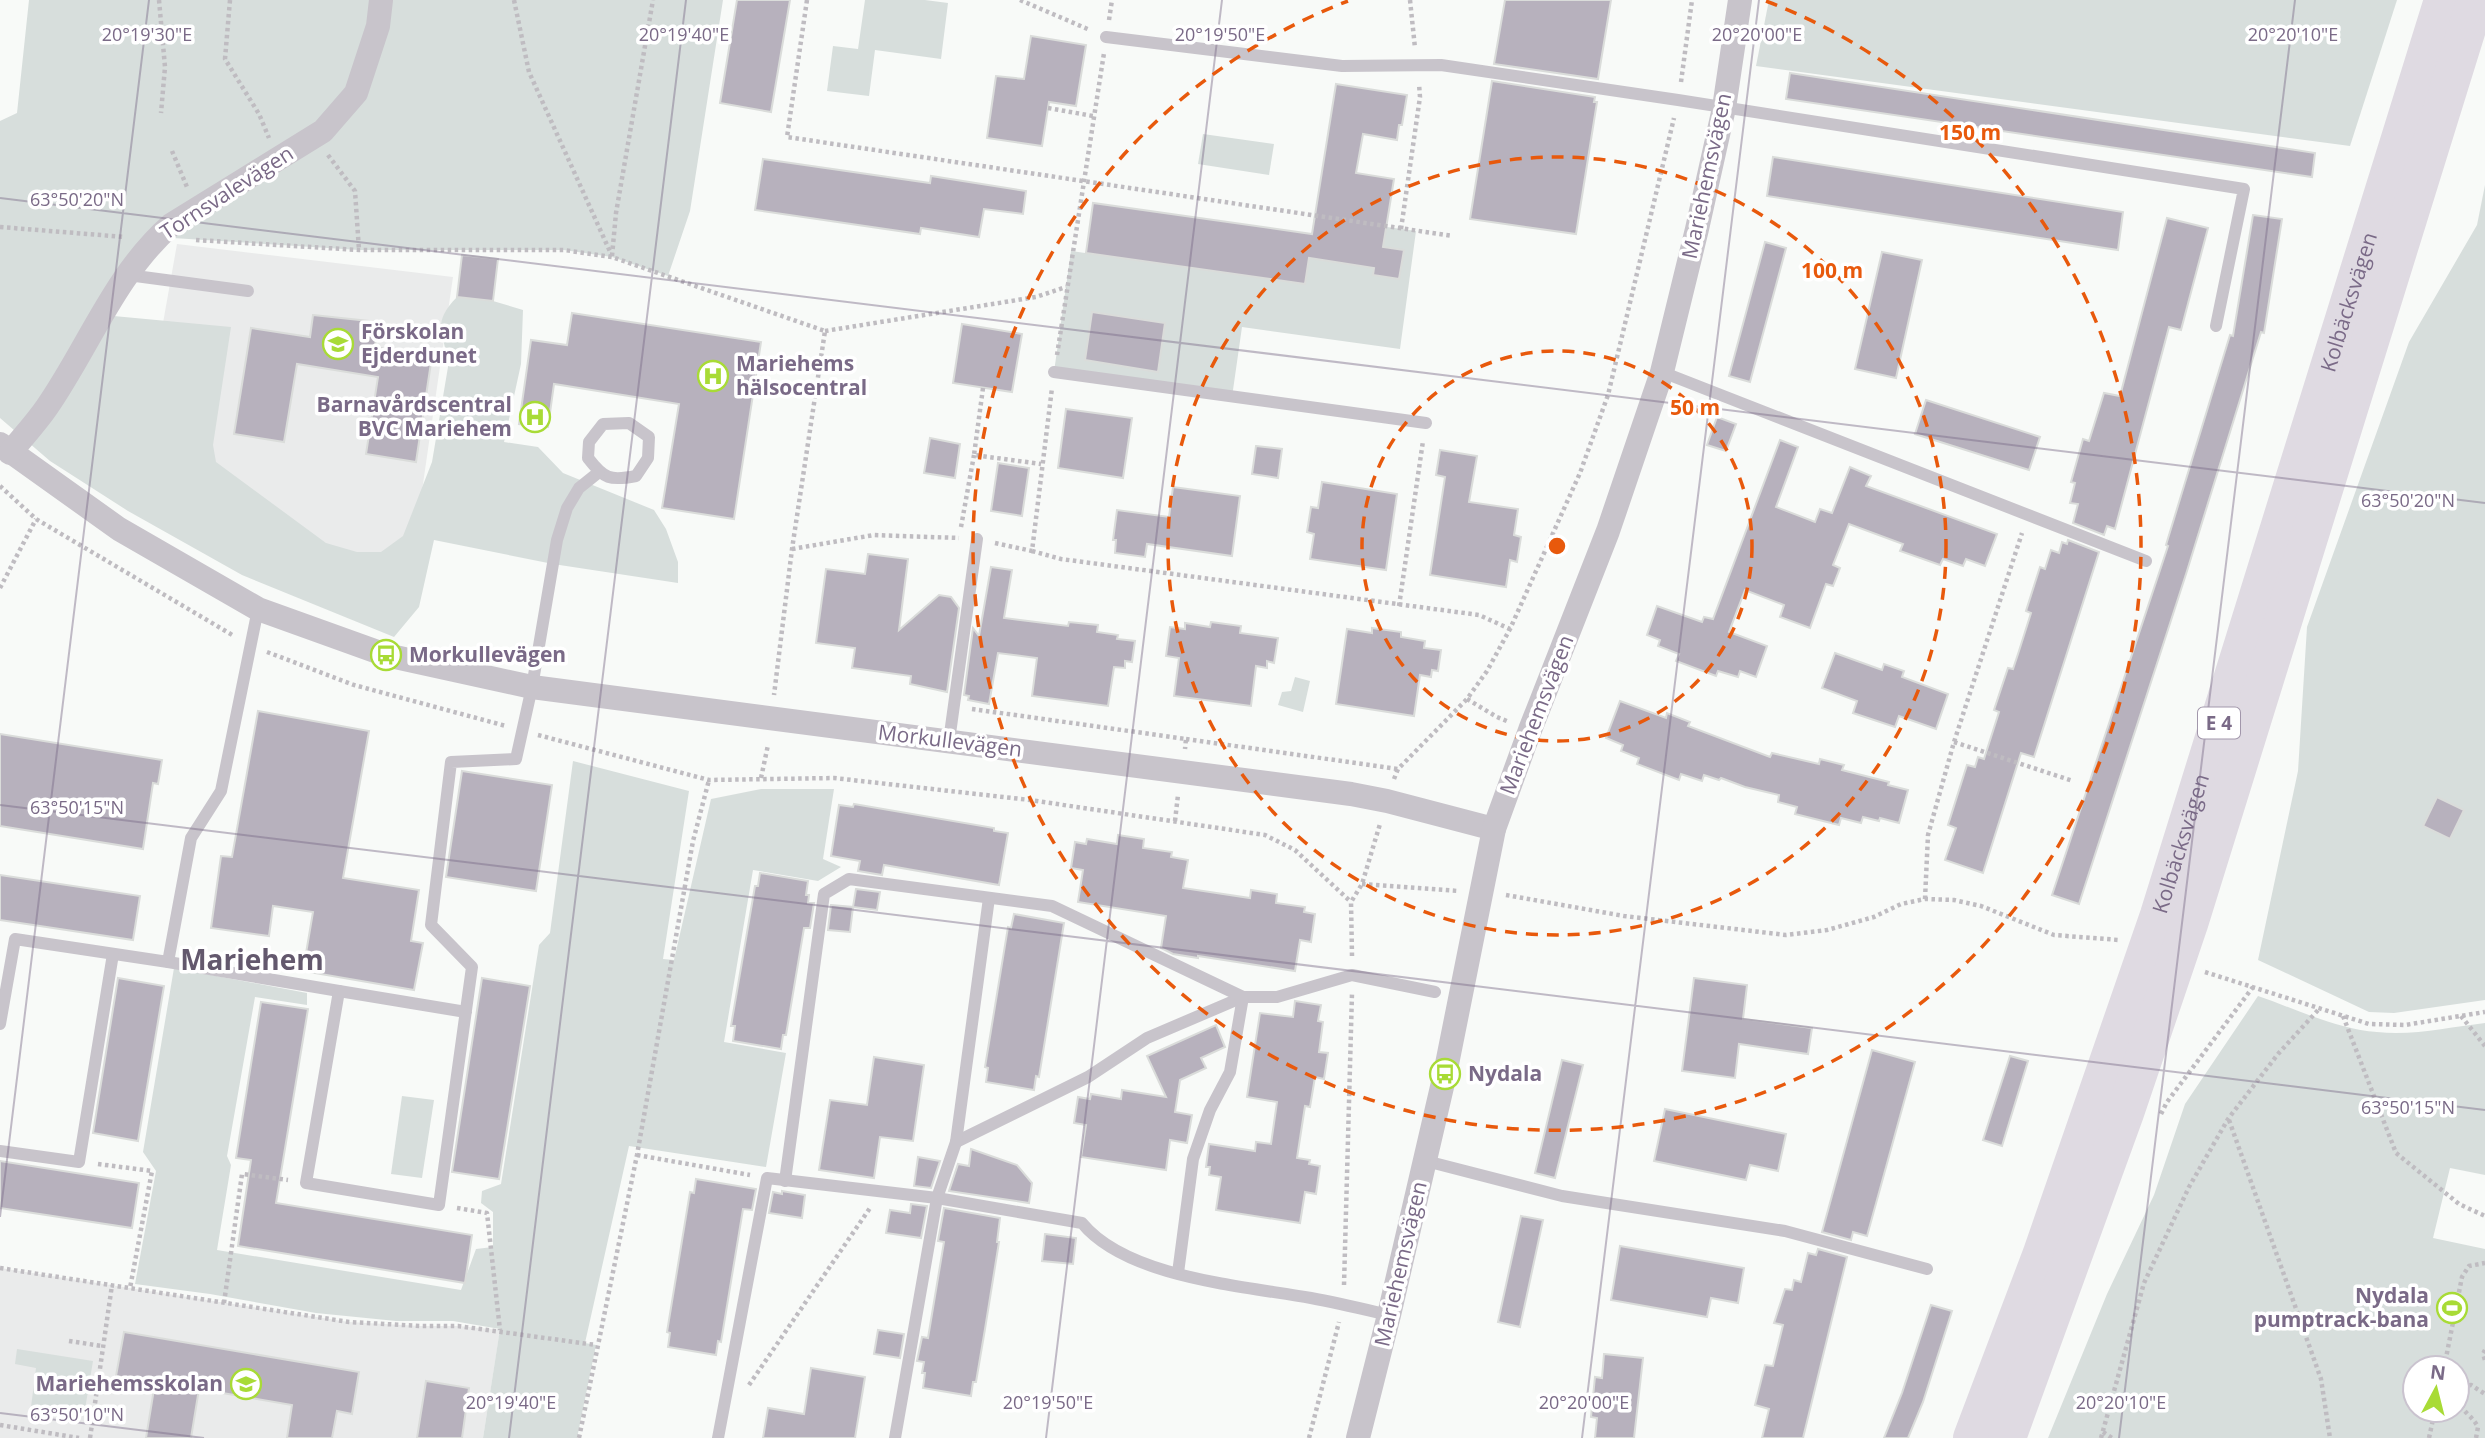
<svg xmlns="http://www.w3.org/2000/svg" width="2485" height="1438" viewBox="0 0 2485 1438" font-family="'Open Sans',sans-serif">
  <rect width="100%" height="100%" fill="#f8faf8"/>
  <g fill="#eaebeb">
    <polygon points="177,244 453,277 405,608 135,481"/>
    <polygon points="0,1268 349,1322 421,1326 458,1326 500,1330 483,1438 0,1438"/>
  </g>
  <g fill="#d7dedc" fill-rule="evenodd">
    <path d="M29,0H723L690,211L668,276L612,257L564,250H359L157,237L103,315L231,327L213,445L216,462L326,543L357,552H381L403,536L432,462L448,367C446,333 429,326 457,297L493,301L523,310L521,364L504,442L538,447L563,473L654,510L666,529L678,562V583L553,564L434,540L419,607L394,637L242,575L128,511L50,461L0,418V121L17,113Z"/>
    <polygon points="865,0 925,0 948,3 941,59 875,50 869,96 827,91 833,46 858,49"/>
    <polygon points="1769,0 2397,0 2350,146 1756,66"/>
    <polygon points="1203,134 1274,144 1269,175 1198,164"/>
    <polygon points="2485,185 2485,1000 2394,1013 2369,1012 2258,960 2298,771 2307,627 2409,342 2477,225"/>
    <polygon points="1314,217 1416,231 1400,349 1242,327 1232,397 1054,372 1071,251 1305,284"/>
    <polygon points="1295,677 1310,681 1303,712 1278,705 1282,692 1291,691"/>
    <polygon points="573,761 689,791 663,959 674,960 711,799 761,789 834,789 823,859 841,867 818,881 753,870 724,1042 786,1053 766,1167 629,1146 585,1343 596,1345 577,1438 483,1438 500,1329 453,1321 396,1321 316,1313 210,1294 135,1284 156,1171 143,1152 174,968 307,993 307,1005 255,997 227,1156 231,1165 217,1250 461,1290 476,1249 493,1247 493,1212 481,1203 482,1191 501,1184 539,945 550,933"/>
    <path d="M2258,996C2296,1009 2336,1029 2377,1032C2413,1036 2450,1027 2485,1023V1175L2450,1168L2433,1238L2485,1249V1438H2048L2107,1294L2154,1195L2185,1104ZM2457,1368V1410H2415V1368Z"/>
    <polygon points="402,1096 434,1100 422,1178 391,1174"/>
    <polygon points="17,1349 93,1361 84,1415 31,1407 36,1368 15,1364"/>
  </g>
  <g fill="#b7b1bd" stroke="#dadcda" stroke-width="2">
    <polygon points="737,0 790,0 771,112 720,103"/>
    <polygon points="1505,0 1611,0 1598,79 1494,64"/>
    <polygon points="1031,36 1086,45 1076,106 1049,102 1042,146 987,138 996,76 1024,79"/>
    <polygon points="1790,73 2315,153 2312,177 1786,99"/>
    <polygon points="1492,81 1595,97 1594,102 1597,102 1576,234 1470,219"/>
    <polygon points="1336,84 1407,95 1402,125 1399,125 1397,140 1363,134 1356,173 1394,179 1383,247 1404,250 1399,279 1373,275 1374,268 1309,258 1305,284 1086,253 1093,203 1312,234"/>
    <polygon points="1773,157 2123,212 2118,250 1767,196"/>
    <polygon points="763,159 930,183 931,176 1026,191 1023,214 984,209 979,237 921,228 920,234 755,210"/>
    <polygon points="2253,215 2282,219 2264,333 2261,332 2187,571 2079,904 2052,895 2168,546 2166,545 2230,335 2233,336"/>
    <polygon points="2167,218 2208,228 2181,330 2169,327 2115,529 2107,526 2104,535 2073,523 2078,504 2070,503 2075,483 2071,482 2083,439 2089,441 2104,393 2120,396"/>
    <polygon points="1765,242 1786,248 1750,382 1729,376"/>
    <polygon points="1882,252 1922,260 1896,378 1855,369"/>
    <polygon points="462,255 498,259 493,301 457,297"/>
    <polygon points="1092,312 1165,323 1158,372 1085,360"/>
    <polygon points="572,313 761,342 734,519 662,508 679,404 554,384 548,427 519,424 531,340 567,345"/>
    <polygon points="313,315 378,322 375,347 432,356 416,462 366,454 378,377 297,364 284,442 234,434 251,328 310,337"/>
    <polygon points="962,324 1022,334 1012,392 953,383"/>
    <polygon points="1926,400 2040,437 2029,470 1915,434"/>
    <polygon points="1066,409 1132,418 1123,478 1058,468"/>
    <polygon points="1717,417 1736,424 1726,451 1707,445"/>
    <polygon points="930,438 960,444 955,478 924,473"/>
    <polygon points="1780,440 1798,447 1776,507 1815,522 1820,509 1832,513 1850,467 1871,476 1866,486 1997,534 1985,566 1966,559 1963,566 1943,559 1940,565 1900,551 1903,544 1849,524 1833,565 1840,568 1833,586 1826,584 1810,628 1780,617 1784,605 1745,590 1729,632 1767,646 1756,677 1740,671 1738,677 1718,671 1716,676 1676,661 1679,654 1658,646 1660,640 1647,635 1657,606 1702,622 1704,617 1713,619"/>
    <polygon points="1256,446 1282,449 1278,478 1252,474"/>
    <polygon points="1440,450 1477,456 1469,502 1518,509 1514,535 1521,537 1517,562 1510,560 1506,587 1430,575 1445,477 1436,475"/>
    <polygon points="998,463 1029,468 1022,516 991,511"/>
    <polygon points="1322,482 1397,494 1386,570 1310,559 1314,534 1307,532 1311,507 1318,508"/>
    <polygon points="1173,487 1240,496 1232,556 1147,544 1145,557 1115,553 1116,540 1113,540 1117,510 1169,517"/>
    <polygon points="2068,540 2099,552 2034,757 2021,753 1983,873 1945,860 1956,828 1948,825 1967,765 1975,767 1978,757 1984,759 1999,712 1994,710 2008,668 2013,669 2019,651 2031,613 2026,611 2040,567 2045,569 2051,550 2059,553 2062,542 2067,544"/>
    <polygon points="868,554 908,559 899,630 939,595 951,597 959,608 947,692 910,684 911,676 852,668 855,648 816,643 826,569 865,574"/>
    <polygon points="991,567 1012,570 1004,618 1068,626 1069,622 1098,625 1097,632 1118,635 1117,639 1135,641 1132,662 1125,661 1125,668 1114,667 1108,706 1032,696 1037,658 998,653 989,704 968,700 969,696 964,695 973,628 979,636"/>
    <polygon points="1211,622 1241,626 1240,633 1278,638 1274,663 1267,661 1267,668 1256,666 1251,706 1174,696 1179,658 1166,656 1170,627 1185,629 1185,623 1210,627"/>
    <polygon points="1372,628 1401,632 1401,637 1425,641 1424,648 1441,650 1438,671 1432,670 1431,677 1420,675 1414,716 1336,704 1347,629 1372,633"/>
    <polygon points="1835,653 1882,670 1884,664 1904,671 1902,677 1948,694 1936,729 1899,716 1895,727 1853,713 1857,701 1822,688"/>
    <polygon points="1620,701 1666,718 1667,713 1690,722 1688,726 1770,757 1772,753 1819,764 1820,759 1844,765 1842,770 1889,782 1888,785 1908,790 1899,823 1880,818 1879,821 1863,817 1861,823 1841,818 1839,825 1795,814 1797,807 1778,802 1779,795 1745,787 1721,778 1719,780 1704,775 1702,781 1681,774 1679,780 1637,764 1639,758 1621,751 1623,745 1606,738"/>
    <polygon points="258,711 369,731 343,878 419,890 411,941 423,943 414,990 303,971 313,912 273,906 269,936 211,928 221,856 232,857"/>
    <polygon points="0,734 162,760 158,784 153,783 143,849 0,826"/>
    <polygon points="462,771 552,785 536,891 446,877"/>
    <polygon points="2437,797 2464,810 2450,839 2423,826"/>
    <polygon points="854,804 994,828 994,831 1008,833 999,885 884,865 882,875 858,871 860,861 831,856 839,805 853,807"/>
    <polygon points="1118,835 1144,839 1143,848 1172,852 1171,857 1188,860 1183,888 1250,898 1251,890 1277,894 1276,903 1305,907 1304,912 1315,914 1311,942 1300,940 1295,971 1198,956 1198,958 1173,954 1161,948 1166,916 1078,902 1083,870 1071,868 1075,842 1086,844 1087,839 1117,844"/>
    <polygon points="760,873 808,881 806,895 809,895 808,903 814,903 810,928 804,928 786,1035 783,1035 781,1049 733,1041 735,1026 731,1026 755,886 758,886"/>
    <polygon points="0,875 140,896 133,940 0,920"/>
    <polygon points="856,889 880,892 877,910 853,907"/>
    <polygon points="831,905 853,907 850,932 828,930"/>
    <polygon points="1014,914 1064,923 1039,1077 1036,1076 1034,1090 986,1082 988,1068 985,1067 1008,927 1011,928"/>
    <polygon points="118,978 164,986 138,1141 93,1133"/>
    <polygon points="482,978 530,986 499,1179 452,1172"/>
    <polygon points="1694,978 1747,985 1743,1019 1812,1028 1808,1054 1739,1044 1735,1078 1682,1071"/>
    <polygon points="1295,1001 1321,1005 1318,1021 1323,1022 1319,1052 1328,1053 1324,1079 1315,1077 1310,1107 1305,1106 1297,1158 1310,1160 1309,1164 1320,1166 1316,1194 1305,1192 1300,1223 1216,1210 1221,1177 1209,1175 1210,1167 1206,1167 1209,1144 1255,1151 1256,1142 1271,1144 1277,1102 1247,1097 1260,1013 1293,1017"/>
    <polygon points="261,1002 308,1009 276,1203 472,1235 465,1283 238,1246 251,1160 236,1158"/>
    <polygon points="1216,1025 1225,1047 1201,1058 1206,1068 1180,1080 1175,1112 1192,1115 1187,1143 1170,1140 1166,1170 1081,1157 1086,1125 1074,1123 1078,1097 1090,1099 1091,1094 1121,1099 1122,1090 1166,1097 1147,1056"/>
    <polygon points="1872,1050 1915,1062 1867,1236 1853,1232 1851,1240 1822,1232"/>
    <polygon points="2010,1056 2028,1061 2002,1146 1983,1140"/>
    <polygon points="874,1057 924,1065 913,1141 880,1137 874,1178 819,1170 830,1100 867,1105"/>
    <polygon points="1562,1060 1583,1065 1555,1178 1535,1173"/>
    <polygon points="1665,1109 1786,1134 1778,1171 1750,1165 1746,1180 1654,1161"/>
    <polygon points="971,1149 1017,1165 1032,1183 1029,1203 949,1191 958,1164 969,1166"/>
    <polygon points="918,1157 940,1161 931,1188 914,1186"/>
    <polygon points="0,1161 139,1183 132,1228 0,1208"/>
    <polygon points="696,1179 756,1189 752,1210 743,1209 721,1342 718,1341 716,1355 668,1347 670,1333 667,1332 690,1192 694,1193"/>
    <polygon points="782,1191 805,1195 802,1218 769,1213 773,1192 782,1194"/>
    <polygon points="911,1204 927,1206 921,1238 886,1233 890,1210 910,1213"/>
    <polygon points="944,1208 1000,1218 997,1242 999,1242 985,1329 976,1382 973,1382 971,1396 923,1388 925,1373 922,1373 924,1362 917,1361 922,1337 928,1338 944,1242 938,1241"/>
    <polygon points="1521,1216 1543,1220 1520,1327 1498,1322"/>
    <polygon points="1045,1234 1076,1238 1073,1264 1042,1261"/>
    <polygon points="1620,1246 1744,1268 1738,1303 1711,1298 1707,1317 1611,1300"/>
    <polygon points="1818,1249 1847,1257 1803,1438 1762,1438 1769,1409 1755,1405 1765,1365 1773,1366 1783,1325 1774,1323 1785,1289 1792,1290 1794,1280 1801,1282 1808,1253 1816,1255"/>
    <polygon points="1931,1305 1952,1311 1923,1402 1908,1438 1884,1438 1902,1393"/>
    <polygon points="878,1330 904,1334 900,1358 874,1354"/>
    <polygon points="124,1332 359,1372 352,1414 337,1411 332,1438 287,1438 292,1405 199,1389 191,1438 146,1438 155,1383 116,1376"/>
    <polygon points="1604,1354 1643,1358 1634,1438 1595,1438 1597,1418 1591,1417 1595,1377 1602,1378"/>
    <polygon points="811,1368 865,1377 855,1438 763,1438 768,1408 804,1414"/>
    <polygon points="426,1381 469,1388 462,1438 417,1438"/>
  </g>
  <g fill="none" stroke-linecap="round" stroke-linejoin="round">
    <g stroke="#bfbcc1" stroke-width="4.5" stroke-dasharray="3.5 3.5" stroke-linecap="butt">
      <polyline points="159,0 165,67 161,113"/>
      <polyline points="230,0 225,59 259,114 269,138"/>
      <polyline points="514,0 529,72 612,256"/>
      <polyline points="807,0 787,137 1453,236"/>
      <polyline points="1020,0 1090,30"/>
      <polyline points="1410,0 1415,48"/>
      <polyline points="1109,20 1112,0"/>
      <polyline points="1681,82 1692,0"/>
      <polyline points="1048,108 1093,116"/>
      <polyline points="172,151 187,187"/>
      <polyline points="328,155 355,191 359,250"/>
      <polyline points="0,227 125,237"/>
      <polyline points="1401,229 1420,97 1419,84"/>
      <polyline points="196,240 359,250 564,250 612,257 825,331 792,549 774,695"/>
      <polyline points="612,256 616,213 653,0"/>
      <polyline points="825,331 1036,297 1066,287"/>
      <polyline points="1057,355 1104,53"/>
      <polyline points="983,388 974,455 1041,464"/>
      <polyline points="0,486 36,519 234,636"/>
      <polyline points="961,527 974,455"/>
      <polyline points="995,543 1032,551 1052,388"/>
      <polyline points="792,549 874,535 959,538"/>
      <polyline points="1032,551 1061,559 1479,615 1510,629"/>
      <polyline points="0,588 36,519"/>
      <polyline points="1399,606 1423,441"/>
      <polyline points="267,652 354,685 506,726"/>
      <polyline points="1467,699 1497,717 1509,722"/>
      <polyline points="972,709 1186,739 1185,749"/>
      <polyline points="538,735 709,780 834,778 1030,800 1265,835 1295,850 1351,902"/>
      <polyline points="1186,739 1398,769"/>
      <polyline points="1954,742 2073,781"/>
      <polyline points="761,778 768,745"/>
      <polyline points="1394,779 1398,769 1467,699 1487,671 1510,629 1580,473 1608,395 1674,118"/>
      <polyline points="1175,821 1178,795"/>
      <polyline points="1362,884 1458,891"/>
      <polyline points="1506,895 1624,916 1786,935 1827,930 1874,917 1901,904 1925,899 1954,900 1981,906 2054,935 2119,940"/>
      <polyline points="1925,899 1928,835 1954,742 2022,533"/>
      <polyline points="1352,956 1351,902 1362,884 1380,824"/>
      <polyline points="2205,972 2369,1024 2405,1025 2485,1012"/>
      <polyline points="2343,1016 2396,1153 2459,1204 2485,1216"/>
      <polyline points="2461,1016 2485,1046"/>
      <polyline points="2161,1114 2167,1102 2253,987"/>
      <polyline points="2229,1120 2321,1379 2330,1438"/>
      <polyline points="637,1155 750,1175"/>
      <polyline points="98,1164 152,1171 130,1288"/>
      <polyline points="457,1208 487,1213 500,1330"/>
      <polyline points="0,1268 349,1322 421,1326 458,1326 596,1345"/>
      <polyline points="1344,1285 1352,993"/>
      <polyline points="224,1303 242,1174 288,1180"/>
      <polyline points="69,1341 102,1346"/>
      <polyline points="2485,1350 2483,1354 2485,1360"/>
      <polyline points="2444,1368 2462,1277 2469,1266 2485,1263"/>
      <polyline points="749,1385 870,1208"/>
      <polyline points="0,1425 79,1438"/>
      <polyline points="2103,1432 2112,1438"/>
      <polyline points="90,1438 112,1285"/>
      <polyline points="579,1438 637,1155 693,841 709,780"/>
      <polyline points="1309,1438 1339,1322"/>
      <polyline points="2101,1438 2144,1283 2189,1187 2228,1119 2278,1054 2319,1009"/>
      <polyline points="2429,1438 2435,1410"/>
      <path d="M2476,1438L2478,1427C2469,1410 2452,1410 2465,1386L2471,1385L2485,1394"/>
    </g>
    <g stroke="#c8c4cb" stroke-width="12">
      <polyline points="1106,37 1342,66 1441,65 1678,100 2244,189 2216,326"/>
      <polyline points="128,275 248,291"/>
      <polyline points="1054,372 1426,423"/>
      <polyline points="1662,372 2146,561"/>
      <path d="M629,423L649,437L648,458L636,476C610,481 604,479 588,458L589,442L603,424Z"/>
      <polyline points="949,741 977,539"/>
      <polyline points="168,962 339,991"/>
      <polyline points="466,1012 339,991 306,1183 439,1205 472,967 431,925 451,762 516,759 532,687 557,540 567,508 579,488 599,472"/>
      <polyline points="0,1024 15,939 168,962 191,838 221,791 258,609"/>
      <polyline points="956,1142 1088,1077 1147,1038 1243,997 1277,997 1352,975 1435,992"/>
      <polyline points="0,1151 79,1162 113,954"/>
      <polyline points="1426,1161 1562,1196 1785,1231 1927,1269"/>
      <polyline points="785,1181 824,894 849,879 1052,906 1243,997 1230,1072 1210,1110 1193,1159 1178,1273"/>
      <path d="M718,1438L767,1178L937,1198L1082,1223C1127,1278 1244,1286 1311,1298C1338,1303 1363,1309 1389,1315"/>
      <polyline points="895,1438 937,1198 956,1142 989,898"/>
    </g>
    <g stroke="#c8c4cb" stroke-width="24">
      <polyline points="0,444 119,529 258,609 386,655 532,687 1351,794 1387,801 1494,829"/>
      <path d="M10,453C22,438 36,423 47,407C88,348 115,274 171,225L323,131L356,93L378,26L381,0"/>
      <polyline points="1358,1438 1389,1315 1445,1074 1494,829 1530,730 1608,531 1662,372 1697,229 1724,108 1740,0"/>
    </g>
    <g stroke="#dfdae2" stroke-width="38">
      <path id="s1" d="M1972,1438L2042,1253L2159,915L2443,0"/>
      <polyline points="2007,1438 2125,1113 2189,924 2476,0"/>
    </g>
  </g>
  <path fill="none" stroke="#7a6a87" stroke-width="2" stroke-opacity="0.45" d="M0,198L2485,503M0,805L2485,1110M0,1217L149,0M0,1413L204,1438M509,1438L686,0M1046,1438L1222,0M1582,1438L1759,0M2119,1438L2295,0"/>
  <g fill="none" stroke="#e8590c" stroke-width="3.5" stroke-dasharray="12 9">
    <circle cx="1557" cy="546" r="195"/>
    <circle cx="1557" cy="546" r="389"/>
    <path d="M1766 1A584 584 0 1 1 1348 1"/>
  </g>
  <defs>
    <g id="school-ring" transform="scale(1.575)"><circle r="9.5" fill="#fff" stroke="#a8db36" stroke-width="1.5"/><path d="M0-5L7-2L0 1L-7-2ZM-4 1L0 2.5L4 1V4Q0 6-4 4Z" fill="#a8db36"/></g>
    <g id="hospital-ring" transform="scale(1.575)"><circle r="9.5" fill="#fff" stroke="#a8db36" stroke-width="1.5"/><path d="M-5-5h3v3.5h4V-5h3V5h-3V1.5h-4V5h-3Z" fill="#a8db36"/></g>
    <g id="bus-ring" transform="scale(1.575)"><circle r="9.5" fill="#fff" stroke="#a8db36" stroke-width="1.5"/><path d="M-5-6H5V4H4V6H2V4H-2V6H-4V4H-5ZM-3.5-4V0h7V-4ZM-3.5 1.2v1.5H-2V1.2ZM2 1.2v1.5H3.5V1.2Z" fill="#a8db36"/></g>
    <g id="stadium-ring" transform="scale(1.575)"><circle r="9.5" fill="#fff" stroke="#a8db36" stroke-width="1.5"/><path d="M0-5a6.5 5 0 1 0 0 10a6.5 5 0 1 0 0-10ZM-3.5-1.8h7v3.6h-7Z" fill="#a8db36"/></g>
  </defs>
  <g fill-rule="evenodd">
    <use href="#school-ring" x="338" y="344"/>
    <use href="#hospital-ring" x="713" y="376"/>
    <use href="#hospital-ring" x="535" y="417"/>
    <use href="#bus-ring" x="386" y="655"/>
    <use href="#bus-ring" x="1445" y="1074"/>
    <use href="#stadium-ring" x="2452" y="1308"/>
    <use href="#school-ring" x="246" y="1384"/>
  </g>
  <g text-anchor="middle" stroke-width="7" stroke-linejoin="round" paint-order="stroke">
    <rect fill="#fff" stroke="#a297ab" stroke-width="2" x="2198" y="707.5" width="42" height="31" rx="5"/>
    <g font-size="19" font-weight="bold" fill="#7a6a87">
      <text x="2219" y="730">E 4</text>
    </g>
    <g font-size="21" fill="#7a6a87" stroke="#fff">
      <text transform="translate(1707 176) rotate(-78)" y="7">Mariehemsvägen</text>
      <text transform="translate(227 193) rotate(-33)" y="7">Tornsvalevägen</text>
      <text dy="7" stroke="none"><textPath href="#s1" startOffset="1197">Kolbäcksvägen</textPath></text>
      <text transform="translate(1537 715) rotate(-69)" y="7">Mariehemsvägen</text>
      <text transform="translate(950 741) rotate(7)" y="7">Morkullevägen</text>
      <text dy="7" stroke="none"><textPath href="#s1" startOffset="630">Kolbäcksvägen</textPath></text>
      <text transform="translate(1401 1264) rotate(-77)" y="7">Mariehemsvägen</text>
    </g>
    <g font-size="21" font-weight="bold" fill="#7a6a87" stroke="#fff" text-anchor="start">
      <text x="361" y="339">Förskolan<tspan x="361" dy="24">Ejderdunet</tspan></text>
      <text x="736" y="371">Mariehems<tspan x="736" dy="24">hälsocentral</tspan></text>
      <text x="512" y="412" text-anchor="end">Barnavårdscentral<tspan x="512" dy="24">BVC Mariehem</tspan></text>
      <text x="409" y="662">Morkullevägen</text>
      <text x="1468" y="1081">Nydala</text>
      <text x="2429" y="1303" text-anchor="end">Nydala<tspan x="2429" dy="24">pumptrack-bana</tspan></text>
      <text x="223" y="1391" text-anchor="end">Mariehemsskolan</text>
    </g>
    <g font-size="28" font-weight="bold" fill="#63586d" stroke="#fff">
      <text x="252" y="970">Mariehem</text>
    </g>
  </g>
  <g font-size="18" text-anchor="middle" fill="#7a6a87" stroke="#fff" stroke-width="7" stroke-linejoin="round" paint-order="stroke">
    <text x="147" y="41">20°19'30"E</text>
    <text x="684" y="41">20°19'40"E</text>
    <text x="1220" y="41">20°19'50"E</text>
    <text x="1757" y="41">20°20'00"E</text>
    <text x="2293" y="41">20°20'10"E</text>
    <text x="77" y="206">63°50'20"N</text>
    <text x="2408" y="507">63°50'20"N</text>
    <text x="77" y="814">63°50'15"N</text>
    <text x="2408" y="1114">63°50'15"N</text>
    <text x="511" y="1409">20°19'40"E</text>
    <text x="1048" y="1409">20°19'50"E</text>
    <text x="1584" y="1409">20°20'00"E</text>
    <text x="2121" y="1409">20°20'10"E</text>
    <text x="77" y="1421">63°50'10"N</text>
  </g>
  <circle cx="1557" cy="546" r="10" fill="#e8590c" stroke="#fff" stroke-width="3.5"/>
  <g font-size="21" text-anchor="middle" font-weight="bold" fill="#e8590c" stroke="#fff" stroke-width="7" stroke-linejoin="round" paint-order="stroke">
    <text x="1970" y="140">150 m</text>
    <text x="1832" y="278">100 m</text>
    <text x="1695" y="415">50 m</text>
  </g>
  <g transform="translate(2436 1389) rotate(7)"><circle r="33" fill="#ffffff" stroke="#cac3cf" stroke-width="2"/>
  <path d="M0-5L12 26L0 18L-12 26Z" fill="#a8db36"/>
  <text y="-10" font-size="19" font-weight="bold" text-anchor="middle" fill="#7a6a87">N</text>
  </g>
</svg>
